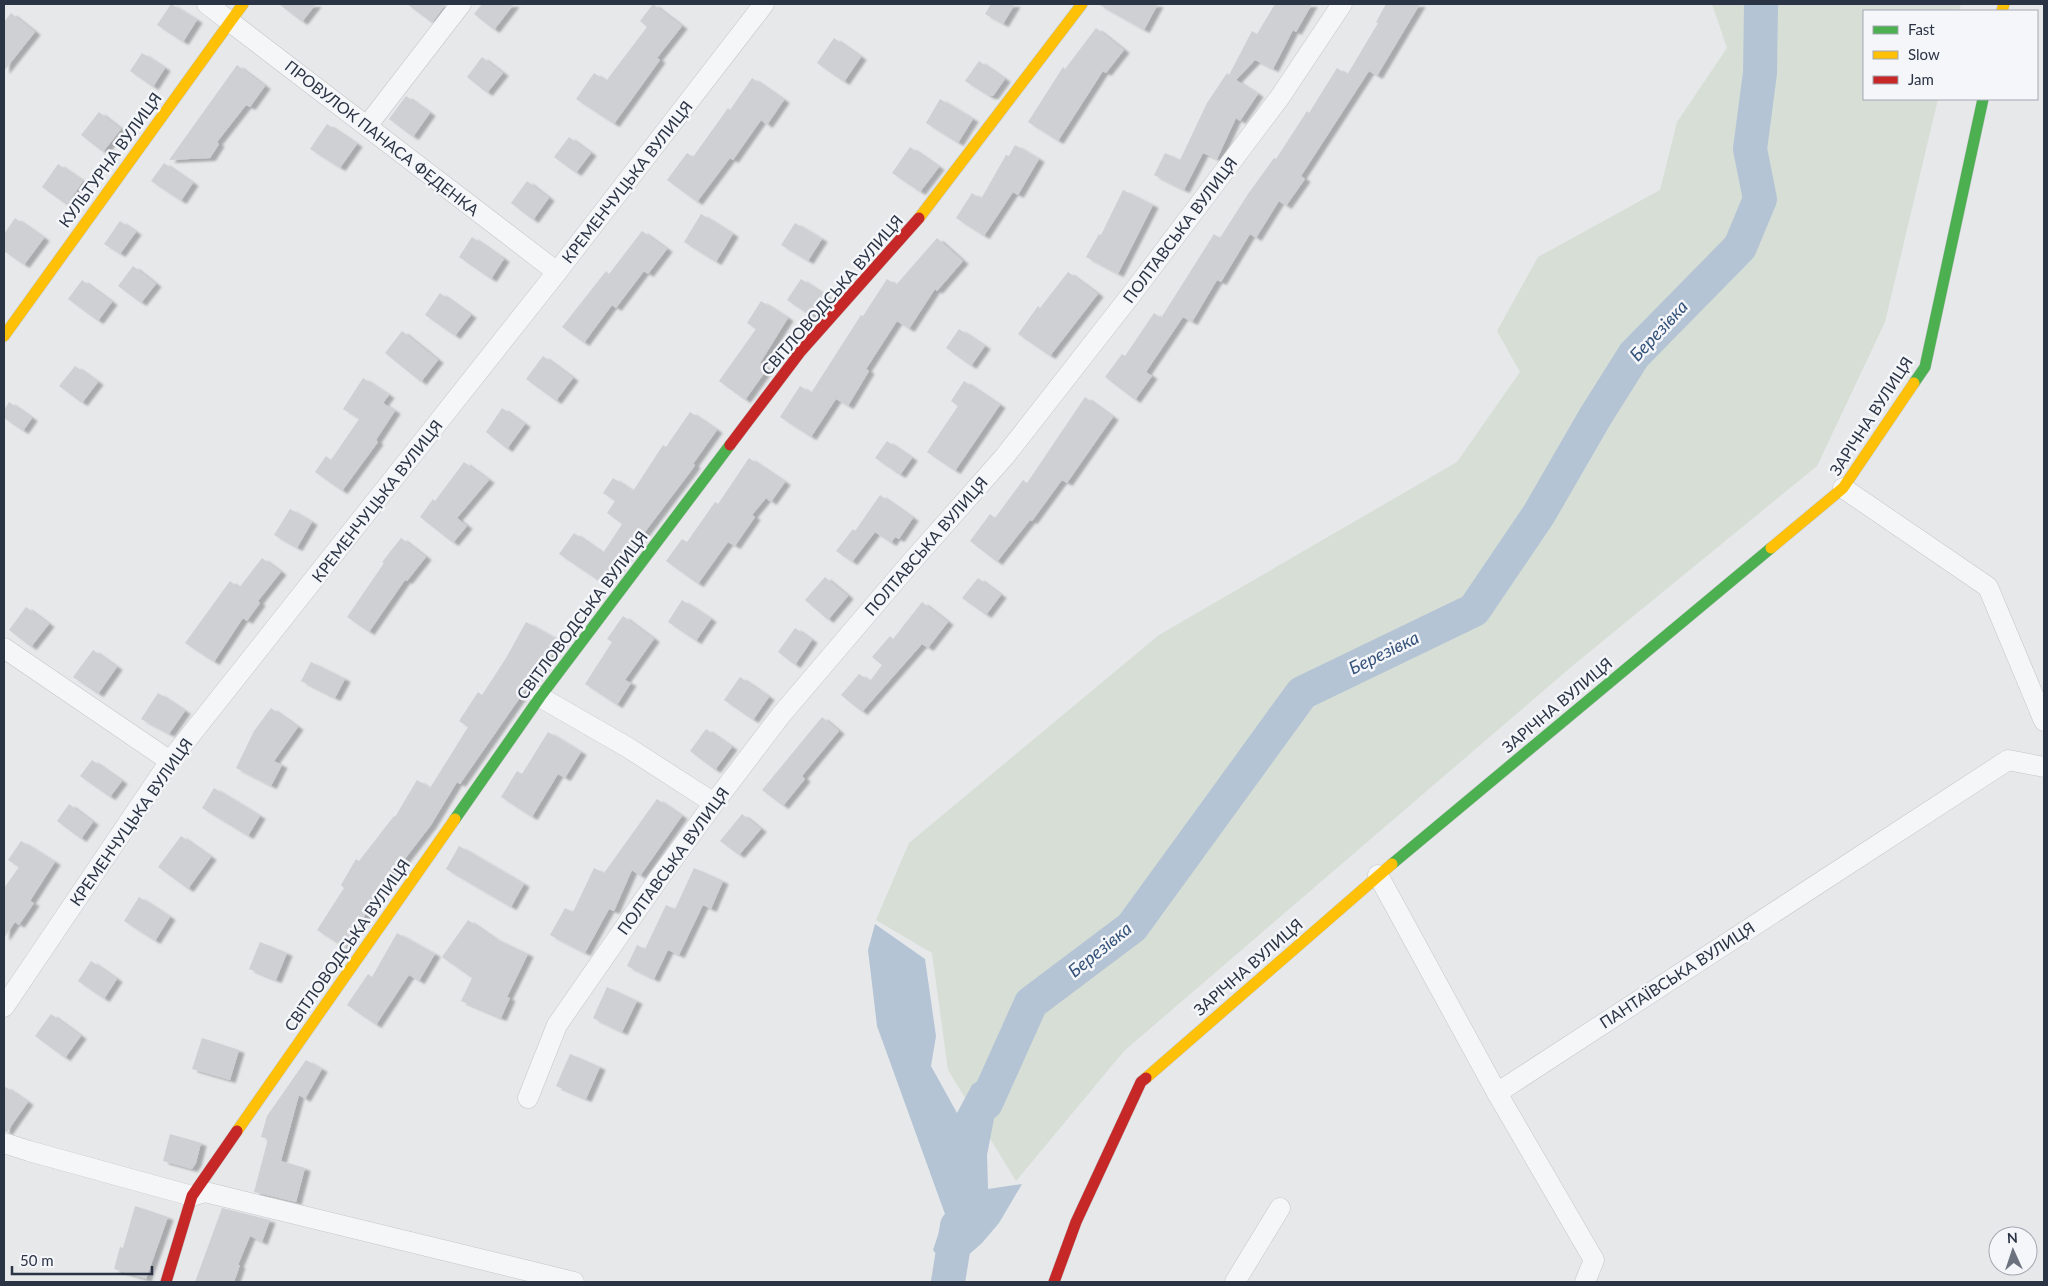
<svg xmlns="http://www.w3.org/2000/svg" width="2048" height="1286" viewBox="0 0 2048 1286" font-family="Lato,sans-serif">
  <defs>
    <filter id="shadow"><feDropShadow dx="5.5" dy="3" stdDeviation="1" flood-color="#0004"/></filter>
  </defs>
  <rect width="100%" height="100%" fill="#e6e8ea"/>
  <polygon fill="#d6ded6" points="1712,4 1961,4 1959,11 1864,11 1864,99 1938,99 1885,322 1817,466 1571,667 1124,1051 1016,1181 948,1070 932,953 876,920 909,843 1159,635 1457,462 1520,372 1497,331 1538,257 1660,190 1677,122 1727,48"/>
  <polygon fill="#b4c4d5" points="875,924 925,959 936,1036 931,1066 957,1113 972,1085 1005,1062 987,1155 988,1189 1022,1184 999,1223 982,1243 950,1271 933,1250 945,1214 877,1026 868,950"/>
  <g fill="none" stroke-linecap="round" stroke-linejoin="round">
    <g stroke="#b4c4d5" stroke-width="34">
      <polyline points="986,1103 1031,1003 1132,927 1302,693 1474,610 1539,514 1595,417 1634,355 1740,247 1760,199 1750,149 1760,73 1761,4"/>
      <polyline points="948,1282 957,1226"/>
    </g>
  </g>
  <g fill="#ced0d3" filter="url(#shadow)">
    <polygon points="171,4 197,20 183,42 157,25"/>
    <polygon points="279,4 316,4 302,22"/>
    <polygon points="407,4 446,4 432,23"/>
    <polygon points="482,4 514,4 494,30 474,14"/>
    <polygon points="653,4 682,26 657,58 660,60 614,124 576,99 594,73 606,81 647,27 640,21"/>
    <polygon points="991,4 1015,4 1003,24 985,14"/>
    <polygon points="1098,4 1158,4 1144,30"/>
    <polygon points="1275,4 1312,4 1296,32 1293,30 1273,69 1255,60 1236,80 1258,94 1240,121 1236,118 1217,159 1203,153 1184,190 1154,175 1165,153 1180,160 1207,103 1227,73 1229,75 1252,31 1257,34"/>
    <polygon points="1386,4 1420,4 1377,76 1369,71 1301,176 1305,179 1286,206 1279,201 1256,238 1250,234 1221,282 1217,280 1192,322 1183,317 1146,372 1152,376 1135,400 1105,377 1122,354 1125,356 1154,313 1161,318 1214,234 1220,238 1248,194 1274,158 1276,159 1307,111 1309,113 1337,68 1347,75 1378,23 1376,22"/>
    <polygon points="11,13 35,32 4,71 4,22"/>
    <polygon points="1096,28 1124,50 1106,73 1103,71 1058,141 1028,122 1063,67 1065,69"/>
    <polygon points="834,38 861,57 844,82 817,63"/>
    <polygon points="142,53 165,68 153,87 130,71"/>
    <polygon points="482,57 503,73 487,93 467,77"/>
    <polygon points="979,61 1005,79 993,96 989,96 965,81"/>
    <polygon points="237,65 265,86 250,107 246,105 217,142 219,144 210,158 169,160"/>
    <polygon points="752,78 784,100 767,125 761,120 733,160 730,158 697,202 667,180 687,153 693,157 728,108 730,110"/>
    <polygon points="406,96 430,113 413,137 389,119"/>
    <polygon points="940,99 973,119 958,143 926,123"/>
    <polygon points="99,112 121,129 103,152 81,135"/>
    <polygon points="327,124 357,144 340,168 310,149"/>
    <polygon points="569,137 591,153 576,173 554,157"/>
    <polygon points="1015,145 1039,159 1018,195 1013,192 984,236 956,218 972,193 981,199 1006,155 1009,156"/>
    <polygon points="910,147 939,167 920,192 892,173"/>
    <polygon points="164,163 193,183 181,201 151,181"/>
    <polygon points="58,164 83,181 67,205 42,187"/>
    <polygon points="527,181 549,198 533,220 511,203"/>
    <polygon points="1123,190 1153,205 1118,274 1086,257 1099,234 1101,235"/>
    <polygon points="701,214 733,234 716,262 684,242"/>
    <polygon points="15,218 44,238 24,265 4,251 4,234"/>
    <polygon points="120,221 136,232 120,254 104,244"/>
    <polygon points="795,223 822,239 808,261 781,245"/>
    <polygon points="642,231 667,249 648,274 644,271 616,308 612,305 584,343 562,327 606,271 609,274"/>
    <polygon points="472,237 504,259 491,279 459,257"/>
    <polygon points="937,238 963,261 937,291 935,289 909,329 897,321 866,369 869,371 848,406 836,399 811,437 780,417 800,386 811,393 861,315 863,316 887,279 896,285"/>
    <polygon points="133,266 156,284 141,303 118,286"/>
    <polygon points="1068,272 1098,294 1050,356 1018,334 1038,306 1040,308"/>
    <polygon points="801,279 828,297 811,316 787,300"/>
    <polygon points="82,280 112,302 98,321 68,299"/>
    <polygon points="440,293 471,315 455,336 425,315"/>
    <polygon points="761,301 788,318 760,363 768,368 745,400 719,381 756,329 747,323"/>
    <polygon points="959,329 985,346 971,366 946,348"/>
    <polygon points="402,331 438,360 421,382 385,353"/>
    <polygon points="543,356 573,378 556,401 526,379"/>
    <polygon points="75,366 98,382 82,403 59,386"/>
    <polygon points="363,378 389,395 383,403 395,411 376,440 378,442 342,491 315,472 326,456 331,460 359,419 343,409"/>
    <polygon points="964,381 1000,405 955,471 927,452 958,406 951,401"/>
    <polygon points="1085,397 1113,417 1067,483 1062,480 1032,521 1030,520 997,562 970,541 990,514 995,518 1023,480 1027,483"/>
    <polygon points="9,402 32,418 23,431 4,418 4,410"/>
    <polygon points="502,408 525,424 507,449 486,432"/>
    <polygon points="690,412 717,430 693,464 695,465 691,471 605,585 559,554 574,533 603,553 622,524 607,513 615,501 603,493 613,478 633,491 663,445 666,447"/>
    <polygon points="887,441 912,458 900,475 875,458"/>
    <polygon points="749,458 785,482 771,502 766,498 752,515 755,517 735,546 728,542 698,584 666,561 682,539 687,542 715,502 718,504"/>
    <polygon points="464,462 489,480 457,518 467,526 453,543 420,517 433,499 435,501"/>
    <polygon points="880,495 913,518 899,539 895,537 891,543 875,532 852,562 836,551 853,529 855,531"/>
    <polygon points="290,509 312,522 297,548 274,535"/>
    <polygon points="401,538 426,557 407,581 405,580 369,632 347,617 384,563 382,562"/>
    <polygon points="262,558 281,572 258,601 260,603 247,621 243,618 214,662 185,643 230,581 239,588"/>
    <polygon points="825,577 848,596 828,620 805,600"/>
    <polygon points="978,578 1001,595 986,615 962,598"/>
    <polygon points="682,600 711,619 696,641 668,622"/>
    <polygon points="922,602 948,622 928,648 922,644 862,712 841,695 859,674 870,681 882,665 872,657 890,636 893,639"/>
    <polygon points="26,607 49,624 31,647 9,630"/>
    <polygon points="623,616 654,639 625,680 631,683 617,705 585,684 612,642 607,639"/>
    <polygon points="526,622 562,642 519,699 460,784 457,782 431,825 401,864 397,862 345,948 317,930 344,888 341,885 356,859 359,861 394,816 395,817 417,780 430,788 468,727 459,721 478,692 482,695 506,658"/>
    <polygon points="795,628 812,640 795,665 778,652"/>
    <polygon points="93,650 117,667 98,694 73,677"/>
    <polygon points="311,662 345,679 335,698 301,681"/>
    <polygon points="740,677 769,697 753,720 724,700"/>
    <polygon points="158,693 185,711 169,734 141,719"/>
    <polygon points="271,708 298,727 274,761 282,765 271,786 236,768 254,731"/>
    <polygon points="822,717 839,731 802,776 805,779 783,806 762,790"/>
    <polygon points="706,729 732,747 715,770 690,751"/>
    <polygon points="548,732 581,752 565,778 558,774 532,817 501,797 517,771 522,774"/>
    <polygon points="92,760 122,781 110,797 80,776"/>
    <polygon points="214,788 260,816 248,836 202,808"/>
    <polygon points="657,799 682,816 640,876 632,870 614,911 609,909 585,953 550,935 565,908 573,912 594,868 604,873"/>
    <polygon points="69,804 93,822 81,839 57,821"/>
    <polygon points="742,814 761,829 739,855 720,841"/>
    <polygon points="181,836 211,857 188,889 158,867"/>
    <polygon points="21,841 55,862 30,901 34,903 19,925 15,922 4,938 4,888 19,867 8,860"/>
    <polygon points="459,846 524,884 511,907 446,869"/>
    <polygon points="694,868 723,881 711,909 703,905 679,955 668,950 654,979 627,966 637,945 645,949 666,905 675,909"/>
    <polygon points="139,897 170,917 155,941 124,921"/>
    <polygon points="468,920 494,938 528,954 507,997 510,998 501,1018 461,1001 472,978 442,957"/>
    <polygon points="397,933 435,954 419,981 409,975 376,1025 347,1005 368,974 372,977"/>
    <polygon points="260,942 287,953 276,980 249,969"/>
    <polygon points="91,961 117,979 104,999 78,981"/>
    <polygon points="607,987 637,1001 622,1032 593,1018"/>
    <polygon points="51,1014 81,1036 65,1058 35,1036"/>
    <polygon points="202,1038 239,1050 230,1080 192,1069"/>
    <polygon points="570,1054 600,1067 586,1099 556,1086"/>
    <polygon points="306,1060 322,1069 305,1099 299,1095 281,1161 305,1168 296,1202 254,1192 268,1139 261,1137 267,1116"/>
    <polygon points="4,1086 28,1102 7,1132 4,1131"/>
    <polygon points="170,1134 201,1143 196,1163 192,1169 163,1161"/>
    <polygon points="135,1206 168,1217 146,1279 114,1269 120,1247 123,1248"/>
    <polygon points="222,1208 270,1220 262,1242 250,1236 238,1265 240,1265 234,1282 195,1282"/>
  </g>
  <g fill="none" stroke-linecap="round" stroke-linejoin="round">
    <g stroke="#c4c6c8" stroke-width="21">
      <g id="street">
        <polyline points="207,4 557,272"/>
        <polyline points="367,126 461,4"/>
        <polyline points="1843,488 1988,587 2044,721"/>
        <polyline points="4,648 170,761"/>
        <polyline points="540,697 627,747 714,803"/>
        <polyline points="1378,875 1497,1093 1594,1260 1585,1282"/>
        <polyline points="4,1007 170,761 557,272 764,4"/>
        <polyline points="1497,1093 2008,760 2044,767"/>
        <polyline points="528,1098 557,1025 657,881 714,803 781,715 907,567 1005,456 1134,291 1280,97 1342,4"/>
        <polyline points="4,1143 29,1151 192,1196 205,1192 574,1282"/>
        <polyline points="1235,1282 1280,1208"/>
      </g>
    </g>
    <g stroke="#c4c6c8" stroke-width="12">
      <g id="fast">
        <polyline points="1914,383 1925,367 1983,99"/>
        <polyline points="455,819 540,697 730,445"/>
        <polyline points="1392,864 1771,548"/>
      </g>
    </g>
    <g stroke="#c4c6c8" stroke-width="12">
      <g id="slow">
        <polyline points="2002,11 2004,4"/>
        <polyline points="919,218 1082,4"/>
        <polyline points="4,336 243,4"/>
        <polyline points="1771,548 1843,488 1914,383"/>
        <polyline points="1146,1078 1392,864"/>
        <polyline points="237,1131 455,819"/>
      </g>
    </g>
    <g stroke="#c4c6c8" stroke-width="12">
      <g id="jam">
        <polyline points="730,445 801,351 919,218"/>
        <polyline points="166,1282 192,1196 237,1131"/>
        <polyline points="1054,1282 1076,1222 1141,1082 1146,1078"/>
      </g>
    </g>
    <use href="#street" stroke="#f5f6f7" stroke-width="20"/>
    <use href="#fast" stroke="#4caf50" stroke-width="11"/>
    <use href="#slow" stroke="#ffc107" stroke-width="11"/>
    <use href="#jam" stroke="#c62828" stroke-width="11"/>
  </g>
  <g text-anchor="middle" stroke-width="5" stroke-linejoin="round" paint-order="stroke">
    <g font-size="16" fill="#2b3445" stroke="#f4f6f9">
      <text transform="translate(382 138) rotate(38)" y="6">ПРОВУЛОК ПАНАСА ФЕДЕНКА</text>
      <text transform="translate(110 160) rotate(-54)" y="6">КУЛЬТУРНА ВУЛИЦЯ</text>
      <text transform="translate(627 182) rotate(-52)" y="6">КРЕМЕНЧУЦЬКА ВУЛИЦЯ</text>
      <text transform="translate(1180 230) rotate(-53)" y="6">ПОЛТАВСЬКА ВУЛИЦЯ</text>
      <text transform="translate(832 295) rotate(-49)" y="6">СВІТЛОВОДСЬКА ВУЛИЦЯ</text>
      <text transform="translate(1871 416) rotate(-57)" y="6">ЗАРІЧНА ВУЛИЦЯ</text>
      <text transform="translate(377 501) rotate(-52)" y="6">КРЕМЕНЧУЦЬКА ВУЛИЦЯ</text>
      <text transform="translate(926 546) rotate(-49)" y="6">ПОЛТАВСЬКА ВУЛИЦЯ</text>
      <text transform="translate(582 615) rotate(-53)" y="6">СВІТЛОВОДСЬКА ВУЛИЦЯ</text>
      <text transform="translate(1557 705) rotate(-40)" y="6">ЗАРІЧНА ВУЛИЦЯ</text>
      <text transform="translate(131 822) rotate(-55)" y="6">КРЕМЕНЧУЦЬКА ВУЛИЦЯ</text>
      <text transform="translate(673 861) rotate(-54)" y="6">ПОЛТАВСЬКА ВУЛИЦЯ</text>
      <text transform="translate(347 945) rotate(-55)" y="6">СВІТЛОВОДСЬКА ВУЛИЦЯ</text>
      <text transform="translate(1248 967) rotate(-41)" y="6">ЗАРІЧНА ВУЛИЦЯ</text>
      <text transform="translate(1677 975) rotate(-33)" y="6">ПАНТАЇВСЬКА ВУЛИЦЯ</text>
    </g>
    <g font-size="18" font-style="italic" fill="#34527a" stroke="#f4f6f9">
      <text transform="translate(1659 331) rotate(-47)" y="6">Березівка</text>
      <text transform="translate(1384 653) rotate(-26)" y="6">Березівка</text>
      <text transform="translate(1100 950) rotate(-39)" y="6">Березівка</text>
    </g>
  </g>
  <rect width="2048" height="1286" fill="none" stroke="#2b3445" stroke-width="10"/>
  <rect x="1863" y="10" width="175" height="90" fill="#f4f6f9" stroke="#a4a8b1"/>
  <rect x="1873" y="26" width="25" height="8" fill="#4caf50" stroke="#a4a8b1"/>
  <text x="1908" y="35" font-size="15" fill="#2b3445">Fast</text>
  <rect x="1873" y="51" width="25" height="8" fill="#ffc107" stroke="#a4a8b1"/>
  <text x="1908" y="60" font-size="15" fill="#2b3445">Slow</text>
  <rect x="1873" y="76" width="25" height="8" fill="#c62828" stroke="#a4a8b1"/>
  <text x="1908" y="85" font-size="15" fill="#2b3445">Jam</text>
  <g transform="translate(2013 1251) rotate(357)"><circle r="24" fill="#f4f6f9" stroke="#a4a8b1"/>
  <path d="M0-4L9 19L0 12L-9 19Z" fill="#6c737f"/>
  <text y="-8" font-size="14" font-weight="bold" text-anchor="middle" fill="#2b3445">N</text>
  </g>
  <path d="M12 1266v8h140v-8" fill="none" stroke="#2b3445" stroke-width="2.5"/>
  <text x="20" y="1266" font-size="15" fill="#2b3445" stroke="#f4f6f9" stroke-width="4" paint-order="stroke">50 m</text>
</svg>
